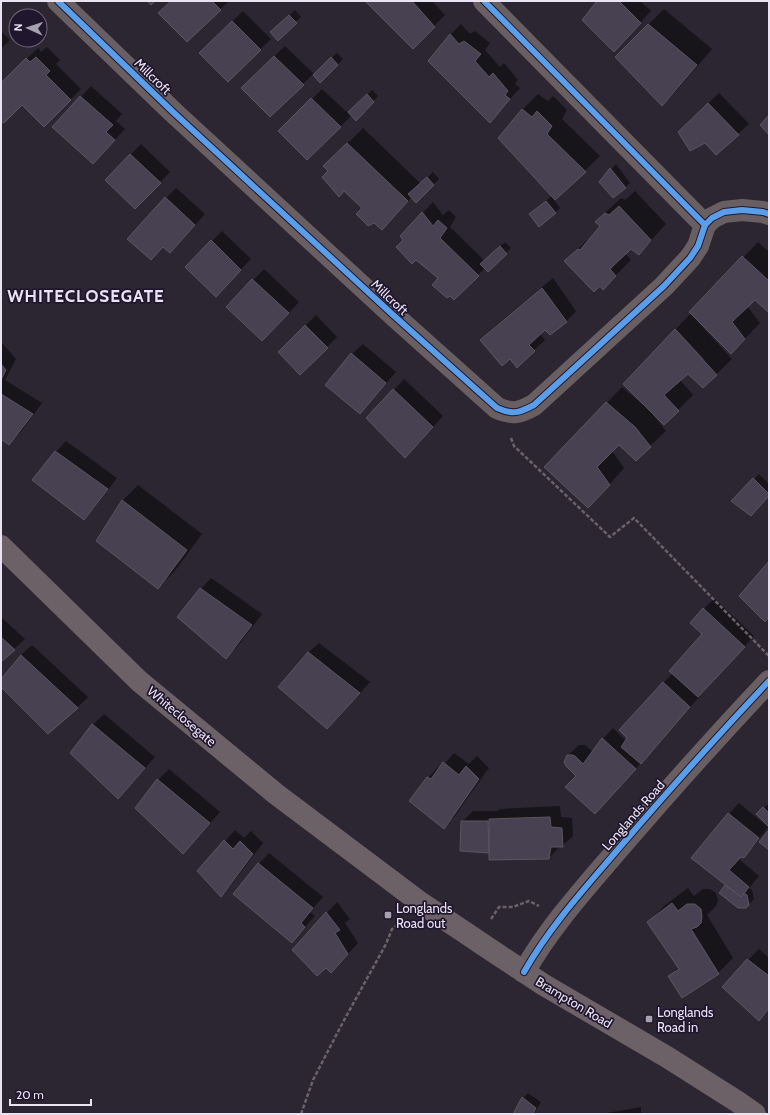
<svg xmlns="http://www.w3.org/2000/svg" width="770" height="1115" viewBox="0 0 770 1115" font-family="Cabin,sans-serif">
  <rect width="100%" height="100%" fill="#2b2632"/>
  <g fill="#0007" fill-rule="evenodd">
    <polygon points="172,1 229,1 187,41"/>
    <polygon points="367,1 432,1 445,15 413,47"/>
    <polygon points="598,1 640,1 651,11 624,41"/>
    <polygon points="664,9 712,49 677,90 662,105 616,57"/>
    <polygon points="295,10 301,17 278,39 277,27"/>
    <polygon points="243,11 271,39 228,81 200,53"/>
    <polygon points="461,24 470,34 475,31 490,43 485,50 500,67 504,63 518,80 515,84 520,88 490,121 450,35"/>
    <polygon points="1,31 10,40 1,49"/>
    <polygon points="285,46 314,74 337,53 343,59 320,82 313,74 303,84 242,88"/>
    <polygon points="47,47 60,60 56,64 81,89 44,126 22,104 1,119 1,84 38,48 41,52"/>
    <polygon points="91,86 122,114 116,121 125,129 93,163 53,127"/>
    <polygon points="322,89 351,116 340,127 280,131"/>
    <polygon points="372,90 378,96 356,119 350,112"/>
    <polygon points="719,93 749,124 738,134 705,142 679,132"/>
    <polygon points="538,94 548,101 553,96 567,110 562,119 600,156 554,200 560,208 555,213 535,209 552,196 500,138 523,109"/>
    <polygon points="363,128 421,184 433,172 439,179 416,202 412,197 382,228 330,171 340,151"/>
    <polygon points="141,144 170,172 135,208 106,180"/>
    <polygon points="616,164 630,183 625,188 600,182"/>
    <polygon points="176,188 205,214 181,241 166,198"/>
    <polygon points="635,191 666,224 639,253 631,248 625,253 631,260 603,288 600,284 565,261 602,226 605,213 621,198 625,200"/>
    <polygon points="433,202 443,215 449,210 456,217 450,227 485,261 505,242 511,248 488,271 485,268 454,298 440,278 401,236"/>
    <polygon points="222,231 251,259 216,295 187,266"/>
    <path d="M758,242L769,252V312L755,298L747,306L760,323L731,353L699,321L698,322L732,359L703,387L688,372L680,380L693,395L664,424L654,414L653,415L666,431L636,459L620,443L612,451L624,468L603,492L545,467L622,387L643,405L702,360H705L676,329ZM632,423L640,432H638L631,424Z"/>
    <polygon points="264,269 299,302 273,329 228,307"/>
    <polygon points="553,278 576,311 566,322 545,329 540,334 545,340 517,366 511,358 481,340 492,329"/>
    <polygon points="316,315 337,337 300,374 279,352"/>
    <polygon points="3,344 16,359 5,380 42,403 20,433 9,444 1,437 1,346"/>
    <polygon points="363,344 396,372 360,413 352,354"/>
    <polygon points="404,379 443,416 416,446 394,390"/>
    <polygon points="66,441 117,478 94,508 84,519 56,452"/>
    <polygon points="759,474 769,484 769,495 733,501"/>
    <polygon points="138,485 202,534 174,572 158,587 98,541 123,500"/>
    <polygon points="211,578 262,614 237,647 226,657 201,589"/>
    <polygon points="714,598 754,636 699,695 700,696 651,752 605,802 578,776 568,755 579,745 585,745 593,752 603,739 613,728 626,741 663,683 673,673 703,634 704,609"/>
    <polygon points="1,617 25,639 1,661"/>
    <polygon points="319,643 370,682 338,717 308,653"/>
    <polygon points="32,645 88,697 77,708 1,685 1,681 21,655"/>
    <polygon points="104,714 155,757 128,787 71,753 93,725"/>
    <polygon points="454,753 469,764 477,756 489,768 454,817 444,827 428,778 438,767 441,768"/>
    <polygon points="169,769 220,812 193,842 136,808 158,780"/>
    <polygon points="739,803 768,827 754,846 743,857 742,856 739,859 759,876 749,888 752,890 754,899 749,904 720,893 727,885 729,814"/>
    <polygon points="769,803 769,825 758,814"/>
    <polygon points="560,806 561,817 572,818 573,836 562,846 560,846 549,858 490,852 461,851 462,822 473,811 498,811 500,809"/>
    <polygon points="235,830 244,838 251,831 263,843 231,885 221,895 199,871"/>
    <polygon points="269,853 323,897 310,912 315,916 292,941 235,894 259,864"/>
    <polygon points="688,888 694,896 703,889 710,889 716,893 718,901 716,906 707,915 733,958 718,973 669,976 679,967 649,922 664,906"/>
    <polygon points="337,902 350,919 345,923 358,943 331,972 326,966 293,950"/>
    <polygon points="759,949 769,958 769,1009 759,1019 748,960"/>
    <polygon points="528,1093 541,1102 534,1114 514,1114 523,1098"/>
    <polygon points="641,1107 641,1114 602,1114"/>
  </g>
  <g fill="#484151" stroke="#5a5661">
    <polygon points="147,1 155,1 151,5"/>
    <polygon points="171,1 212,1 221,10 187,42 158,13"/>
    <polygon points="365,1 412,1 435,27 413,49"/>
    <polygon points="597,1 619,1 641,23 614,52 582,20"/>
    <polygon points="289,15 297,23 278,41 270,32"/>
    <polygon points="232,21 261,50 228,82 199,53"/>
    <polygon points="648,24 697,65 662,106 615,57"/>
    <polygon points="450,34 459,44 464,41 481,54 475,61 489,77 493,73 508,91 505,95 510,99 490,123 428,61"/>
    <polygon points="274,56 304,85 270,117 241,88"/>
    <polygon points="36,57 50,71 46,75 71,100 44,127 22,105 4,123 1,121 1,83 26,58 30,62"/>
    <polygon points="331,57 338,65 320,83 313,75"/>
    <polygon points="367,94 374,102 356,121 348,112"/>
    <polygon points="80,96 113,125 106,132 115,140 93,164 52,127"/>
    <polygon points="311,98 341,127 307,160 278,131"/>
    <polygon points="708,103 739,135 716,155 705,143 690,151 678,132"/>
    <polygon points="522,109 532,117 537,111 552,126 547,134 586,172 555,200 498,138"/>
    <polygon points="769,115 769,135 760,125"/>
    <polygon points="347,143 408,201 382,230 374,223 368,226 356,214 362,208 344,191 339,197 322,177 328,171 323,166"/>
    <polygon points="130,154 161,183 135,209 105,180"/>
    <polygon points="610,168 626,188 613,198 599,182"/>
    <polygon points="427,177 434,185 416,203 408,194"/>
    <polygon points="165,197 195,225 170,253 163,247 151,260 127,239"/>
    <polygon points="546,201 556,213 539,227 529,214"/>
    <polygon points="619,206 651,240 639,255 631,249 610,269 616,276 603,290 600,286 594,292 564,261 578,249 580,250 600,226 595,222 605,213 609,215"/>
    <polygon points="422,212 433,226 438,220 447,228 440,238 479,276 454,300 450,296 447,298 432,285 438,278 416,260 412,264 396,247 403,240 400,236"/>
    <polygon points="211,240 241,270 216,297 185,267"/>
    <polygon points="500,246 507,254 488,272 480,264"/>
    <polygon points="742,256 769,281 769,313 755,300 732,322 745,339 731,354 689,312"/>
    <polygon points="252,279 289,313 262,341 226,307"/>
    <polygon points="542,288 567,322 550,335 545,330 529,345 535,351 517,368 510,359 502,366 480,340"/>
    <polygon points="305,325 328,348 300,375 278,352"/>
    <polygon points="675,329 717,375 703,388 688,374 664,395 679,411 664,425 623,384"/>
    <polygon points="351,353 386,383 360,414 325,385"/>
    <polygon points="1,364 6,370 1,380"/>
    <polygon points="393,389 433,427 405,458 366,418"/>
    <polygon points="1,394 33,414 9,445 1,439"/>
    <polygon points="606,402 635,427 651,447 636,461 619,445 597,467 610,485 588,508 544,467"/>
    <polygon points="55,451 108,489 84,520 32,480"/>
    <polygon points="753,478 769,494 769,496 751,516 731,501"/>
    <polygon points="122,500 187,550 158,589 96,541"/>
    <polygon points="769,561 769,617 765,622 739,596"/>
    <polygon points="200,588 252,625 226,659 177,617"/>
    <polygon points="703,608 745,647 698,697 669,671 702,634 690,623"/>
    <polygon points="1,637 15,650 1,662"/>
    <polygon points="308,652 360,693 327,729 278,687"/>
    <polygon points="21,655 78,708 48,734 1,687 1,679"/>
    <polygon points="663,682 690,707 641,764 621,747 627,738 619,730"/>
    <polygon points="92,724 145,768 118,799 70,753"/>
    <polygon points="602,738 636,769 595,814 565,787 576,776 566,766 564,762 567,755 572,755 575,756 583,764"/>
    <polygon points="443,762 459,775 466,766 479,779 444,829 409,801 427,777 431,779"/>
    <polygon points="157,779 210,823 183,854 135,808"/>
    <polygon points="763,807 769,813 769,827 756,814"/>
    <polygon points="728,813 759,838 744,858 741,857 729,870 749,887 741,897 691,858"/>
    <polygon points="550,817 551,827 562,828 563,847 551,847 549,859 489,860 489,819"/>
    <polygon points="461,821 488,821 489,853 460,851"/>
    <polygon points="768,831 769,833 769,850 759,842"/>
    <polygon points="224,840 233,849 240,841 253,854 221,897 197,871"/>
    <polygon points="258,863 313,908 301,923 305,927 292,943 233,894"/>
    <polygon points="725,885 741,897 744,893 747,895 749,905 746,908 738,908 719,893"/>
    <polygon points="672,903 678,911 687,904 695,904 701,909 702,917 701,923 697,927 691,929 719,974 682,998 668,976 679,969 647,922"/>
    <polygon points="326,912 340,930 335,933 348,954 331,973 326,968 317,976 292,950"/>
    <polygon points="747,959 769,976 769,1008 759,1021 722,987"/>
    <polygon points="522,1097 536,1108 533,1114 513,1114"/>
  </g>
  <g fill="none" stroke-linecap="round" stroke-linejoin="round">
    <g stroke="#6a6268" stroke-width="2.5" stroke-dasharray="4 2" stroke-linecap="butt">
      <polyline points="511,438 514,446 610,537 634,518 769,656"/>
      <polyline points="491,919 499,907 513,907 529,901 539,906"/>
      <polyline points="301,1114 313,1080 342,1024 386,944 392,929 402,921"/>
    </g>
    <g stroke="#695e62" stroke-width="22">
      <path d="M58,1L173,112L392,314L497,408C513,415 519,413 534,405L664,286L690,258L698,246L705,225L712,218L724,212L742,210L763,212L769,214"/>
      <polyline points="484,1 705,225"/>
      <path d="M524,972C550,926 586,887 620,847C669,790 718,735 769,681"/>
    </g>
    <polyline stroke="#6c6166" stroke-width="22" points="1,546 139,681 276,794 421,903 497,954 544,985 667,1057 738,1102 755,1114"/>
    <g stroke="#20172e" stroke-width="8">
      <g id="cycleway">
        <path d="M58,1L173,112L392,314L497,408C513,415 519,413 534,405L664,286L690,258L698,246L705,225L712,218L724,212L742,210L763,212L769,214"/>
        <polyline points="484,1 705,225"/>
        <path d="M524,972C550,926 586,887 620,847C669,790 718,735 769,681"/>
      </g>
    </g>
    <use href="#cycleway" stroke="#5a9eea" stroke-width="6"/>
  </g>
  <g fill="#a6a1af" stroke="#20172e" stroke-width="1.5">
    <rect x="384" y="911" width="8" height="8" rx="2"/>
    <rect x="645" y="1015" width="8" height="8" rx="2"/>
  </g>
  <g text-anchor="middle" stroke-width="3.5" stroke-linejoin="round" paint-order="stroke">
    <g font-size="13" fill="#e9e3f3" stroke="#20172e">
      <text transform="translate(153 76) rotate(44)" y="5">Millcroft</text>
      <text transform="translate(390 297) rotate(43)" y="5">Millcroft</text>
      <text transform="translate(182 716) rotate(40)" y="5">Whiteclosegate</text>
      <text transform="translate(633 815) rotate(-49)" y="5">Longlands Road</text>
      <text transform="translate(574 1002) rotate(31)" y="5">Brampton Road</text>
    </g>
    <g font-size="13" fill="#e9e3f3" stroke="#20172e" text-anchor="start">
      <text x="396" y="913">Longlands<tspan x="396" dy="15">Road out</tspan></text>
      <text x="657" y="1017">Longlands<tspan x="657" dy="15">Road in</tspan></text>
    </g>
    <g font-size="17" font-weight="bold" letter-spacing="1" fill="#e9e3f3" stroke="#20172e">
      <text x="86" y="302">WHITECLOSEGATE</text>
    </g>
  </g>
  <rect width="770" height="1115" fill="none" stroke="#e9e3f3" stroke-width="4"/>
  <g transform="translate(28 28) rotate(273)"><circle r="19" fill="#20172e" stroke="#70697d"/>
  <path d="M0-3L7 15L0 10L-7 15Z" fill="#a6a1af"/>
  <text y="-6" font-size="11" font-weight="bold" text-anchor="middle" fill="#e9e3f3">N</text>
  </g>
  <path d="M10 1099v6h81v-6" fill="none" stroke="#e9e3f3" stroke-width="2"/>
  <text x="16" y="1099" font-size="12" fill="#e9e3f3" stroke="#20172e" stroke-width="3" paint-order="stroke">20 m</text>
</svg>
